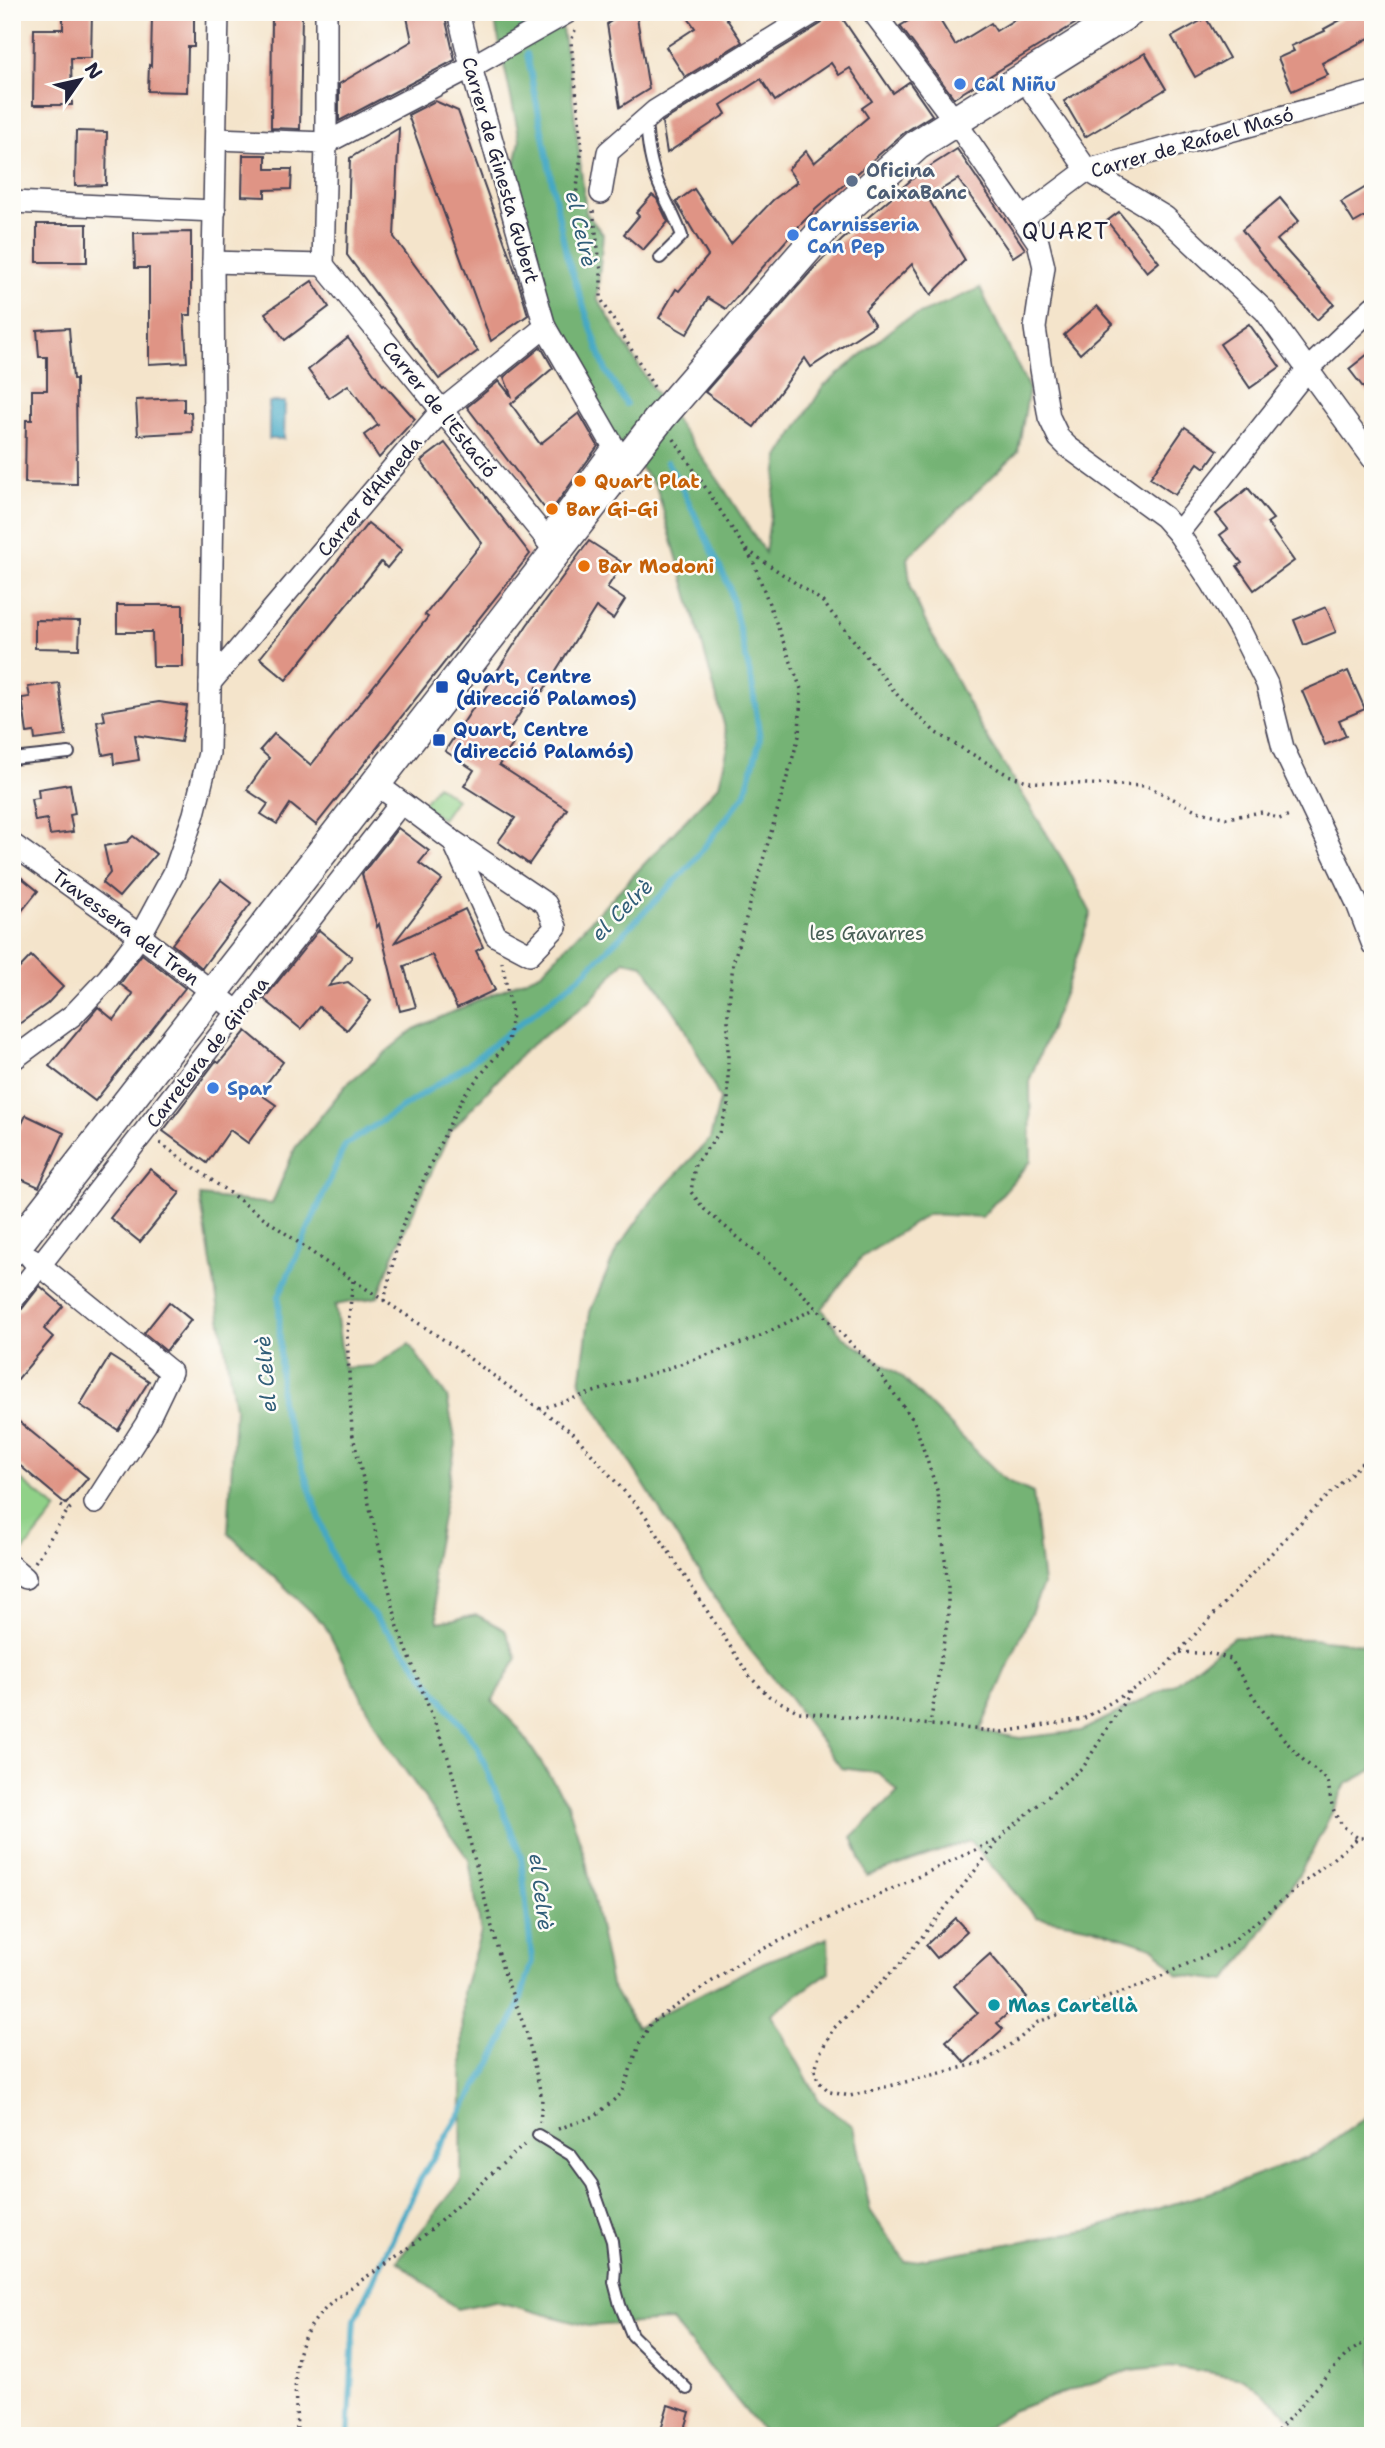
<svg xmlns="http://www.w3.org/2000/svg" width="1385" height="2448" viewBox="0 0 1385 2448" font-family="'Shantell Sans',sans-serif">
  <rect width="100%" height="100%" fill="#fdfcf7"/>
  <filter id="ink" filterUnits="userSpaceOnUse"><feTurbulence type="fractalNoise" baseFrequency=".0143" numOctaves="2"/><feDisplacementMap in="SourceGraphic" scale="14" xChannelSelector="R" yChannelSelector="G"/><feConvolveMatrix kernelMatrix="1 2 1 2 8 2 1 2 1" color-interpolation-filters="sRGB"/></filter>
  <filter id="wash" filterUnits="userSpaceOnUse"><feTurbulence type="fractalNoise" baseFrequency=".00686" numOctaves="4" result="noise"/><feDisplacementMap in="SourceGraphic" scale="28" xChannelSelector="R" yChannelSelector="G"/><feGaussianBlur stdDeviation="1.57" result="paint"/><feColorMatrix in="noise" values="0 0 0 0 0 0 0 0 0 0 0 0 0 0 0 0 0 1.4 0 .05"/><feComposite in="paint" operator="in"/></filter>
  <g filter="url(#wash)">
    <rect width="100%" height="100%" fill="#f4e4cb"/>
    <g fill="#90d188" stroke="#597a62" stroke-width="2">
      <polygon points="437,785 456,799 442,819 422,805"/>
      <polygon points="12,1473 57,1509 18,1558 12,1554"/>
    </g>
    <polygon fill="#74b374" stroke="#4b6a58" stroke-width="2" points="493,12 559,12 570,75 586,213 603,234 597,298 651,386 719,481 765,553 779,457 823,387 901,322 980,288 1029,389 1018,452 907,558 911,589 924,619 982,729 1066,865 1091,913 1066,989 1030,1079 1031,1161 982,1217 928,1214 861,1258 822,1309 842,1336 902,1377 1005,1480 1033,1493 1043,1585 980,1731 1020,1738 1081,1731 1173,1685 1234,1637 1312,1639 1373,1645 1373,1770 1346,1784 1312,1852 1294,1882 1251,1948 1226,1981 1178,1975 1155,1948 1091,1927 1036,1917 970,1841 867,1876 852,1837 898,1792 879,1773 841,1768 784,1691 741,1639 580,1383 590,1312 616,1251 653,1199 710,1139 720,1099 683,1024 643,965 624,961 590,1001 525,1050 450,1132 393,1256 378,1297 335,1305 344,1368 374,1366 409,1344 447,1397 456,1444 432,1570 438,1622 477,1615 505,1630 517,1658 492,1701 519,1729 568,1804 586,1861 611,1985 636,2027 764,1962 828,1938 829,1972 771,2014 820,2102 853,2126 870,2210 905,2262 1092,2229 1221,2189 1317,2153 1373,2112 1373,2436 1308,2436 1277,2405 1243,2378 1170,2366 1130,2370 1011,2411 976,2436 766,2436 672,2321 588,2326 495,2301 457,2309 397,2261 461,2181 463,1991 481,1932 469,1860 384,1741 324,1624 228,1533 235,1408 200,1196 272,1204 295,1148 347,1084 414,1029 542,972 719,785 729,743 700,636 656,486 614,437 557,332 510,189 520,140"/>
    <polygon fill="#44a8c4" stroke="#336580" stroke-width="2" points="269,402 285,402 284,439 269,439"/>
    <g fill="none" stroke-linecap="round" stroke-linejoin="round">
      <g stroke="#44a8c4" stroke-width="6">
        <polyline points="519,12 521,23"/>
        <polyline points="527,54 566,254 605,369 626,404"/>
        <polyline points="348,2436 355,2319 421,2178 491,2063 518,2008 532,1961 521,1855 478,1748 410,1657 339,1575 281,1404 279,1296 345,1145 467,1065 581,976 688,868 745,794 760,740 752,683 729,586 681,486 667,462"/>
      </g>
    </g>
    <g id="blocks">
      <g fill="#df9485">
        <polygon points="63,12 92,12 91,58 71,58 72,105 33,105 34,29 63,29"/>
        <polygon points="272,12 302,12 300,129 271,128"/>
        <polygon points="406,12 444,12 455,60 339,121 339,84 412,41"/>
        <polygon points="625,12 636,12 649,89 620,107 607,24"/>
        <polygon points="684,12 722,12 742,42 685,77 666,47 695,28"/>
        <polygon points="828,12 838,12 893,93 909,82 932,115 905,132 816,209 798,227 726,309 708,298 687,334 659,318 676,289 679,291 708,256 676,202 694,189 731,244 773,200 797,182 788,169 806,151 814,163 868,117 862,108 872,101 850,68 839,75 831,63 775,101 761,79 721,105 726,114 667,153 662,122 822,23"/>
        <polygon points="923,12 935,12 955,45 991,23 996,31 1027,12 1094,12 954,98 900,26"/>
        <polygon points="1355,12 1373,12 1373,36 1322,63 1328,75 1292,91 1278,58 1294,51 1291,46 1325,31 1324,29"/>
        <polygon points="152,15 194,16 194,47 188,47 187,92 148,91 149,65 151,66"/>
        <polygon points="1206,18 1229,58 1195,77 1172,37"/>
        <polygon points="1145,53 1166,89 1085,137 1064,101"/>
        <polygon points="435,101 458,111 516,274 528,315 491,341 408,115"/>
        <polygon points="399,128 394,237 478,351 439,379 347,255 350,158"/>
        <polygon points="76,131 107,132 106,185 75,186"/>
        <polygon points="957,149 1025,249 1013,257 958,179 928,198 965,260 931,295 912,264 865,310 875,325 811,367 805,358 754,427 705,392 814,268 842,240 918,174"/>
        <polygon points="243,155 266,155 266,169 292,169 291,189 265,190 265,197 242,196"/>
        <polygon points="1373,183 1373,212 1354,223 1341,202"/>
        <polygon points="652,195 657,199 668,222 643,250 624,234 639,216 636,213"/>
        <polygon points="1280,198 1299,221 1277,240 1334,304 1317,320 1274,271 1242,230"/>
        <polygon points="1119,212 1159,262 1147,272 1107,221"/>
        <rect x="37" y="224" width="50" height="38"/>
        <polygon points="191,232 191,315 184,315 187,362 149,364 149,268 135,268 134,233"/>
        <polygon points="312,281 329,307 285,340 265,313"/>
        <polygon points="1097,306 1113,324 1080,354 1064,335"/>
        <polygon points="1249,324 1280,367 1250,388 1220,344"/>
        <polygon points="69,328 73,379 76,379 77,484 25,483 26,420 32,420 32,390 47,390 47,357 39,357 37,330"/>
        <polygon points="348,338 383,385 384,384 415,419 379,458 364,435 378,425 348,385 329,398 308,370"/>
        <polygon points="541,347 553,368 511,404 540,444 579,413 598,446 549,514 467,407 499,381 512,397 504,377"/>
        <polygon points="1373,350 1373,400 1349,369"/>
        <polygon points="184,398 184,412 191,412 192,432 138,435 136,400"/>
        <polygon points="1185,427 1218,450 1205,468 1198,463 1175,495 1150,478"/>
        <polygon points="445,443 530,554 316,825 290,804 277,824 261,814 268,804 247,790 269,758 260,750 274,734 311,765 428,617 425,615 482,543 421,461"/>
        <polygon points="1248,488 1273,519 1267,523 1294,561 1254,590 1237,566 1242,563 1220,535 1228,529 1216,514"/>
        <polygon points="368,523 402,550 387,568 381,562 286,680 260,658"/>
        <polygon points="589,541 623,563 607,588 625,600 613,619 596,607 543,691 537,687 504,738 513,744 499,765 567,809 529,864 498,842 515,818 464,786 474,770 445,751 527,625"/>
        <polygon points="117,605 183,605 183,667 153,667 152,632 117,632"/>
        <polygon points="1326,607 1336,632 1304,645 1294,620"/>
        <polygon points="35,620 80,621 79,649 35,648"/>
        <polygon points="1348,671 1365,709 1339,720 1346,736 1325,745 1302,691"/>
        <polygon points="59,683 66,736 35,740 34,732 27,733 22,698 30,697 28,687"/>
        <polygon points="159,702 187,706 181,742 135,735 139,760 114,764 113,753 103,755 97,722 105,720 103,711"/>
        <polygon points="70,784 75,814 70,815 73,832 50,835 47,819 35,821 31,799 39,798 38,789"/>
        <polygon points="398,828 429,851 419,863 442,880 394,943 465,909 483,947 476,951 495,990 457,1008 432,955 404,966 416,1007 400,1011 379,924 377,927 362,874"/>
        <polygon points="133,836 156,854 119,897 102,883 110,873 104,846 127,842"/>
        <polygon points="12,870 38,891 12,923"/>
        <polygon points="221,880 251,903 202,968 172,944"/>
        <polygon points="319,930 352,957 329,986 348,982 371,1001 347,1030 319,1007 301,1029 264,999"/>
        <polygon points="142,954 185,988 95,1101 49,1066 98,1007 114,1020 133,994 120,984"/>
        <polygon points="31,956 63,987 47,1004 12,1029 12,976"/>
        <polygon points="246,1031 283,1062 259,1093 276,1105 248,1143 230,1130 207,1163 163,1131 216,1061 219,1063"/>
        <polygon points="26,1115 64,1133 39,1187 12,1175 12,1145"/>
        <polygon points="150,1169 180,1193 140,1242 110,1218"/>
        <polygon points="40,1286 63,1306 44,1329 53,1337 12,1386 12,1314 22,1309"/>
        <polygon points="169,1302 191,1320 166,1351 144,1333"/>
        <polygon points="110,1356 149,1381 118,1430 80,1405"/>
        <polygon points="12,1416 88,1478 66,1504 12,1459"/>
        <polygon points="955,1918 967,1931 937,1958 926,1945"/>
        <polygon points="990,1954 1027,1997 997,2023 1003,2029 965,2063 946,2041 978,2013 954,1986"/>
        <polygon points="668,2405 690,2412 683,2436 659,2436"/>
      </g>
    </g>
  </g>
  <g filter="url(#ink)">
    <use href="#blocks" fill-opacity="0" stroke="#423f51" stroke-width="2"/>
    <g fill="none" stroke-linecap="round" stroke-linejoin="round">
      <g stroke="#423f51" stroke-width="14">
        <g id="lane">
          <path d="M646,119C647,141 650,164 659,185C666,202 676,218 682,236L660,258"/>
          <polyline points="12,759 69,753"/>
          <polyline points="538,2135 571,2155 592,2184 612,2241 615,2268 614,2282 620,2305 632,2335 687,2389"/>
        </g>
      </g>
      <g stroke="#423f51" stroke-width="24">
        <g id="street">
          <polyline points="326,12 326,143 471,67 568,12"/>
          <polyline points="458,12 471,67 545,327 614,447 546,540"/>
          <polyline points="873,12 955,121 1038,242 1044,267 1035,328 1041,369 1049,417 1059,438 1068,447 1164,517 1178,533 1212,583 1239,628 1267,684 1283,748 1356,901 1373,945"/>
          <polyline points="1023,78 1087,170 1165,217 1265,311 1373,459"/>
          <polyline points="216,139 326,143 323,265"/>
          <polyline points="601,193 608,152 655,111 815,12"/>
          <polyline points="12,202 215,211"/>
          <polyline points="1023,218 1087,170 1373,92"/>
          <polyline points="213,262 323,265"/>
          <polyline points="323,265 554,548"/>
          <polyline points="1178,533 1307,370 1373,307"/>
          <polyline points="210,683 441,411 545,327"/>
          <polyline points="375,783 453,841 546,904 556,927 530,954 496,936 453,841"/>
          <polyline points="12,844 131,929 238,1012"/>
          <polyline points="12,1060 73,1015 108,978 140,936 174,873 194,814 209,753 214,436 213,262 218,12"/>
          <polyline points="31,1258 171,1372 146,1424 95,1503"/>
          <polyline points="12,1301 401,803"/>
          <polyline points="12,1567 25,1578"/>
        </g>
      </g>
      <g stroke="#423f51" stroke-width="33">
        <polyline id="secondary" points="12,1251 660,418 826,227 917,145 1129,12"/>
      </g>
      <g stroke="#423f51" stroke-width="3.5" stroke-dasharray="2 5" stroke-linecap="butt">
        <polyline points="575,30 571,42 582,147 576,196 582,199"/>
        <polyline points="593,211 601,271 601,299 654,387"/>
        <polyline points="674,439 753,561 801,689 799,736 733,963 728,1013 728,1106 719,1133 695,1164 691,1192 704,1209 789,1280 877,1370 914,1421 938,1493 948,1587 948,1616 930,1725"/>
        <polyline points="747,550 822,601 899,697 936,733 1008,775 1030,782 1147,786 1200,812 1227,818 1262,812 1279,819 1292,814"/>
        <polyline points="160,1143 324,1261 444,1340 573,1433 645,1515 750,1677 769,1696 799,1712 1003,1732 1083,1719 1157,1675 1298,1525 1373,1452"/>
        <polyline points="353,1281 347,1334 352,1432 398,1627 449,1760 503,1970 527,2034 542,2099 540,2122"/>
        <polyline points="384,1301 401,1229 438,1148 464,1095 508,1042 512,1014 502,962"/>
        <polyline points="540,1409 660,1371 756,1338 816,1308"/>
        <polyline points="61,1506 68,1510"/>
        <polyline points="35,1562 68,1510 74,1505"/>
        <path d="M1180,1652L1213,1654L1231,1659C1257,1703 1285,1751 1328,1780C1331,1808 1334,1822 1358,1838"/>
        <polyline points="1130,1692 1084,1766 1006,1832 901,1963 833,2029 819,2055 815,2070 818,2081 830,2092 850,2096 984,2062 1020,2038 1038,2022 1142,1985 1228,1945 1358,1838 1373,1838"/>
        <polyline points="558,2129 595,2116 622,2093 639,2045 651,2023 752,1954 999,1839"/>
        <path d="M297,2436C297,2404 290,2365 305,2336C326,2295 376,2274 410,2247C451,2214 486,2176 526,2144"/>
        <polyline points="1273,2436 1347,2354 1373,2337"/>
      </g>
      <use href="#lane" stroke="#fff" stroke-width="10"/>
      <use href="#street" stroke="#fff" stroke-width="21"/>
      <use href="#secondary" stroke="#fff" stroke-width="30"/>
    </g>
  </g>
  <g fill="#3f7fe0" stroke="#fdfcf7" stroke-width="2.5">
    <circle cx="960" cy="84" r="7"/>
    <circle cx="793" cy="235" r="7"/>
    <circle cx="213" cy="1088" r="7"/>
  </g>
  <circle fill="#5c6f8a" stroke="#fdfcf7" stroke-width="2.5" cx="852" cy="181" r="7"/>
  <g fill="#e8710a" stroke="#fdfcf7" stroke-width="2.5">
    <circle cx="580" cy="481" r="7"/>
    <circle cx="552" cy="509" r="7"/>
    <circle cx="584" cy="566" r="7"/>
  </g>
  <g fill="#1a4fb4" stroke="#fdfcf7" stroke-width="2.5">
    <rect x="435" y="680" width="14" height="14" rx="3.5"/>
    <rect x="432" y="733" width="14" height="14" rx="3.5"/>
  </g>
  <circle fill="#0f9aa8" stroke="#fdfcf7" stroke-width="2.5" cx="994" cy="2005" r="7"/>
  <g text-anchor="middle" stroke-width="5" stroke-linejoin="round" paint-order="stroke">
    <g font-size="19" font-weight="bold" fill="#366cbe" stroke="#fdfcf7" text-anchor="start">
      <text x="974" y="91">Cal Niñu</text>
      <text x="807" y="231">Carnisseria<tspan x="807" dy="22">Can Pep</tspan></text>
      <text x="227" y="1095">Spar</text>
    </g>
    <g font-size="19" fill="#22223b" stroke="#fdfcf7">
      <text transform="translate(1192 142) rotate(-16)" y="7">Carrer de Rafael Masó</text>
      <text transform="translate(501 170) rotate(74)" y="7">Carrer de Ginesta Gubert</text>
      <text transform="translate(440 409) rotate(51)" y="7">Carrer de l'Estació</text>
      <text transform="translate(369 496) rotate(-50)" y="7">Carrer d'Almeda</text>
      <text transform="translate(126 927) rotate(37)" y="7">Travessera del Tren</text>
      <text transform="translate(207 1052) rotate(-52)" y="7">Carretera de Girona</text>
    </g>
    <g font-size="19" font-weight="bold" fill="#4e5e75" stroke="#fdfcf7" text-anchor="start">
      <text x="866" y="177">Oficina<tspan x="866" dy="22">CaixaBanc</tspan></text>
    </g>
    <g font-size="19" font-weight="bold" fill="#c56008" stroke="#fdfcf7" text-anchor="start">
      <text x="594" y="488">Quart Plat</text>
      <text x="566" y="516">Bar Gi-Gi</text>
      <text x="598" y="573">Bar Modoni</text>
    </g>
    <g font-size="19" font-weight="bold" fill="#164399" stroke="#fdfcf7" text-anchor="start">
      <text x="456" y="683">Quart, Centre<tspan x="456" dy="22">(direcció Palamos)</tspan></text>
      <text x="453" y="736">Quart, Centre<tspan x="453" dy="22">(direcció Palamós)</tspan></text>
    </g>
    <g font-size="19" fill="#485f56" stroke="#fdfcf7">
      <text x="867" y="940">les Gavarres</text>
    </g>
    <g font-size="19" font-weight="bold" fill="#0d838f" stroke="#fdfcf7" text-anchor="start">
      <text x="1008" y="2012">Mas Cartellà</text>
    </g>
    <g font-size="21" font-style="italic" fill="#315e79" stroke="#fdfcf7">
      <text transform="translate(581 229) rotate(77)" y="7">el Celrè</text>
      <text transform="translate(622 910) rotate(-45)" y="7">el Celrè</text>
      <text transform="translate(266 1374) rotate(-95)" y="7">el Celrè</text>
      <text transform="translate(541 1892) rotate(83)" y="7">el Celrè</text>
    </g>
    <g font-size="23" letter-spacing="2" fill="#22223b" stroke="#fdfcf7">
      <text x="1066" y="239">QUART</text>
    </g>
  </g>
  <rect width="1385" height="2448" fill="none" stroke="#fdfcf7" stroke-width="42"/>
  <g transform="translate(80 80) rotate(56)" stroke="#fdfcf7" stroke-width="5" paint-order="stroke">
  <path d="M0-5L12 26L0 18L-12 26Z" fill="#22223b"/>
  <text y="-10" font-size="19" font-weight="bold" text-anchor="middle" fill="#22223b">N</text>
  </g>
</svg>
